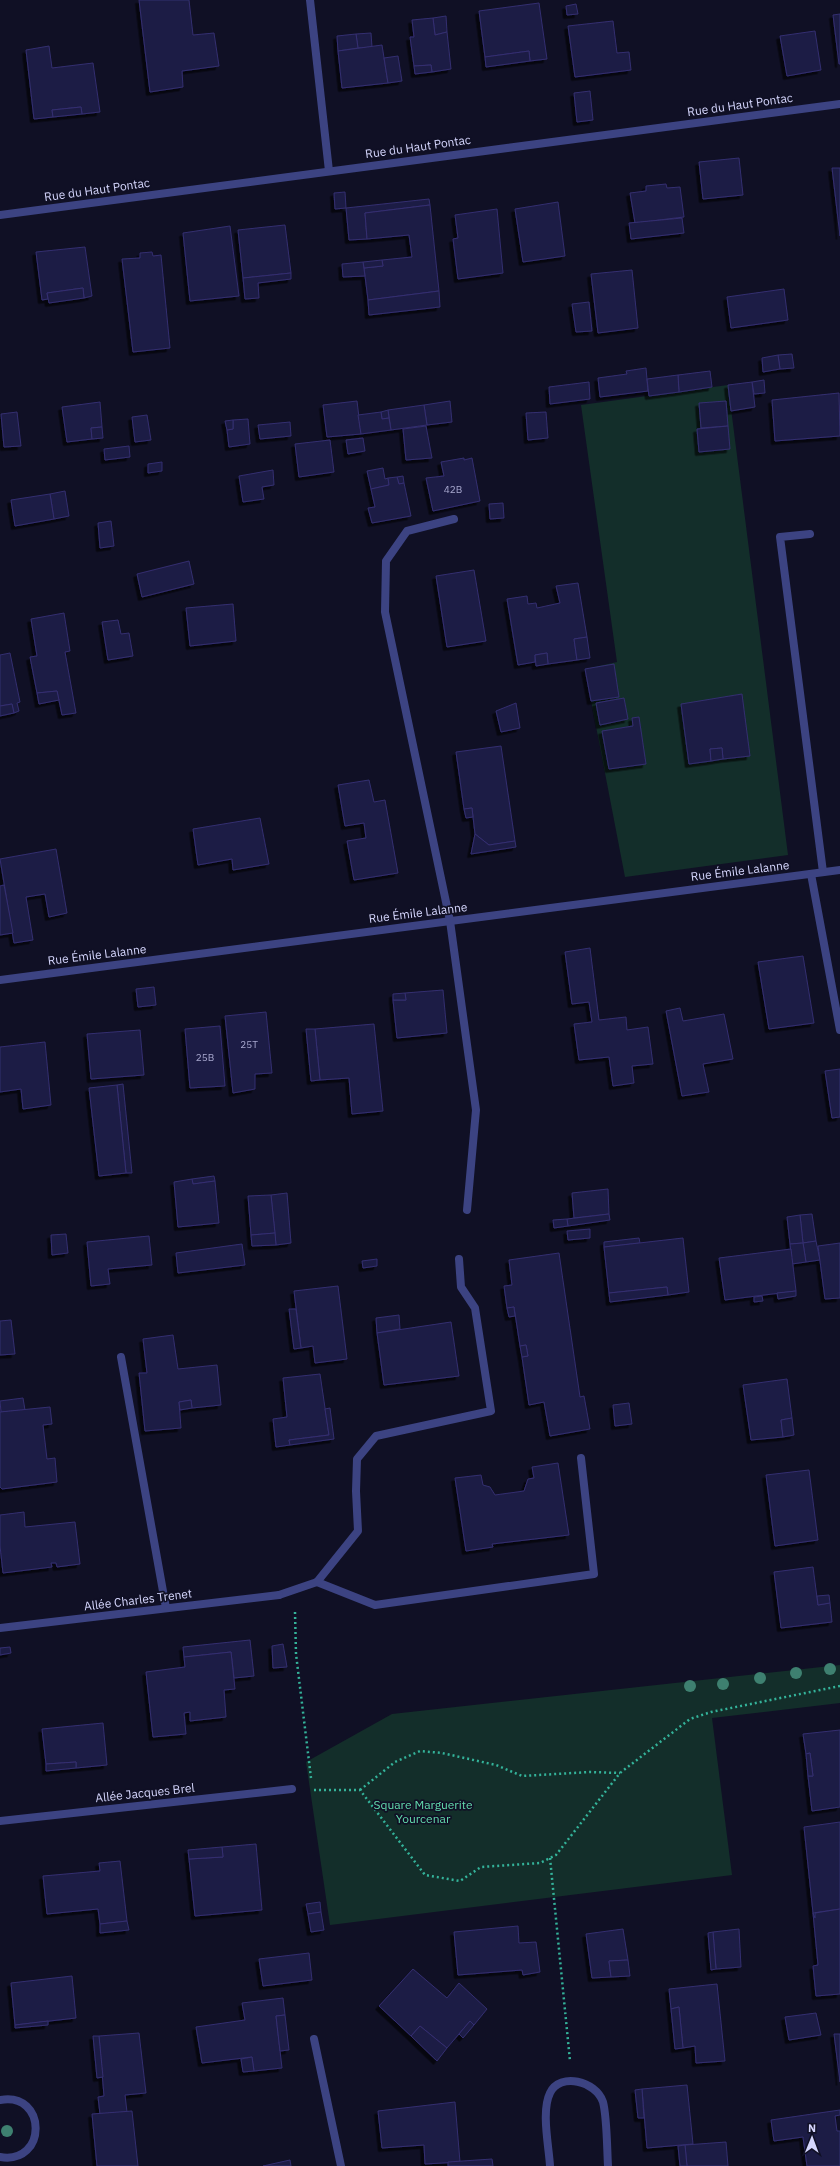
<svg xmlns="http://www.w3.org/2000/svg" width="840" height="2166" viewBox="0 0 840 2166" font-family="'IBM Plex Sans',sans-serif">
  <defs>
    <filter id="shadow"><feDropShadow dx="-3.5" dy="3.5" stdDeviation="0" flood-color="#0009"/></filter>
  </defs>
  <rect width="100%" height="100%" fill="#101025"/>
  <g fill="#132e2a">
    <polygon points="728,385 788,855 625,877 585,669 617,662 581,405"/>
    <polygon points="840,1665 840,1703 712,1718 732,1875 330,1925 306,1762 392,1714"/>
  </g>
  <g fill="#1f1c45" stroke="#332f70" filter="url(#shadow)">
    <polygon points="139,0 189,0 193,35 214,33 219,66 182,71 183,87 150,92"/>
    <polygon points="539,3 547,59 530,61 529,51 485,57 479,11"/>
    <polygon points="576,4 578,14 567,15 566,6"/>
    <polygon points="840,14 840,64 839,64 833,15"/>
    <polygon points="446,16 447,32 435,35 433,18"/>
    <polygon points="433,18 435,35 447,32 451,69 432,72 431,65 414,66 410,37 414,37 412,20"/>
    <polygon points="613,21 617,53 629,52 631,70 575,77 568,26"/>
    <polygon points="815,31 821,70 787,76 780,36"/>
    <polygon points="371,33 372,47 358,48 356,34"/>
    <polygon points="356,34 358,48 338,51 337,36"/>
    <polygon points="382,45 388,83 342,88 338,51"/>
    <polygon points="49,46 52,68 93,63 100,112 82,114 81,107 52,110 53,117 34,119 26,50"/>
    <polygon points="529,51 530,61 486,67 485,57"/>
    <polygon points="398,56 402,81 388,83 384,58"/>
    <polygon points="431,65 432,72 415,74 414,66"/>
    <polygon points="590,91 593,120 577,122 574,93"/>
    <polygon points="81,107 82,114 53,117 52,110"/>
    <polygon points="739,158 743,195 703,199 699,162"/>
    <polygon points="832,168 840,168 840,236"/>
    <polygon points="666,184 667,188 680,187 684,217 635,223 630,193 646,191 646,186"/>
    <polygon points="345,192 346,208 335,209 334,193"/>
    <polygon points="429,199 430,205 365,213 367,239 349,240 346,208"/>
    <polygon points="558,202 565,256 523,262 515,209"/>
    <polygon points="430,205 439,291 368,300 364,268 383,266 382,260 412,257 409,235 367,239 365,213"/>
    <polygon points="497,209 503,273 458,279 453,239 458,238 455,215"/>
    <polygon points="682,218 684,233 631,239 629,223"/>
    <polygon points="285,225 291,273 243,278 238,230"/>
    <polygon points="230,226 239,296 190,301 183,233"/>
    <polygon points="85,247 92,296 84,298 83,288 47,293 48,299 42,300 36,252"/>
    <polygon points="152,252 153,256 161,255 170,348 133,352 122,259 140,258 140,253"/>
    <polygon points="382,260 383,266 364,268 363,262"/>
    <polygon points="363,262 365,276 343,277 342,264"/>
    <polygon points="632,270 638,328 598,333 591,274"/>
    <polygon points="291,273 291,279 258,283 259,298 245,299 243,278"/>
    <polygon points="83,288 84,298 49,303 47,293"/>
    <polygon points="784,289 788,320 731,328 727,297"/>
    <polygon points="439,291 440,307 369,315 368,300"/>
    <polygon points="589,302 592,331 576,332 572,304"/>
    <polygon points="792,354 794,368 780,369 778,355"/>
    <polygon points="778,355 780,369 763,372 762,358"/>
    <polygon points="646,368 648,391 600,397 598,378 627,374 626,371"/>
    <polygon points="710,371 712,387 679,392 678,375"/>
    <polygon points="678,375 679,392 649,396 647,379"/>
    <polygon points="764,380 765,393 754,394 752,382"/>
    <polygon points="589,382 590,399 550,404 549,387"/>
    <polygon points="752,382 755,407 731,411 728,385"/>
    <polygon points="839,393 840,436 775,441 772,400"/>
    <polygon points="357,401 361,434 327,437 323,405"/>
    <polygon points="450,401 452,422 427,425 424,405"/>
    <polygon points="726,401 728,426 701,428 699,403"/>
    <polygon points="100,402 102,427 91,428 92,439 67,442 62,407"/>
    <polygon points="424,405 427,425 391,430 388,410"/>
    <polygon points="388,410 389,418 382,419 381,412"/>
    <polygon points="17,412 21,446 4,447 1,414"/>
    <polygon points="381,412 382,419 389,418 391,430 361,434 358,415"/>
    <polygon points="546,412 548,438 528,440 526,413"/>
    <polygon points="147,415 151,440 135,442 132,417"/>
    <polygon points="248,419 250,444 229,447 227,430 233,429 233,420"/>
    <polygon points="233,420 233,429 227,430 225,421"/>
    <polygon points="290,422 291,436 260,439 258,425"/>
    <polygon points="426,426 432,458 406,460 403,429"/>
    <polygon points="728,426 730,449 699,452 697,429"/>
    <polygon points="102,427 103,438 92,439 91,428"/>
    <polygon points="363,438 365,451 348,454 346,440"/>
    <polygon points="330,440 334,472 299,477 295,444"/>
    <polygon points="129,446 130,457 105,460 104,449"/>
    <polygon points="464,458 464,460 472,458 480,501 433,511 426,478 444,476 441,462"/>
    <polygon points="162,462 162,471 148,473 148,464"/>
    <polygon points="383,468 385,479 388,478 389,485 371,489 367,471"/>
    <polygon points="273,470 274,485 262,487 264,499 243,502 239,476"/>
    <polygon points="403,476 404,483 399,484 397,477"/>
    <polygon points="397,477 399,484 404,483 411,516 372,523 368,508 375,507 371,489 389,485 388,478"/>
    <polygon points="65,491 69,516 54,519 50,494"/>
    <polygon points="50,494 54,519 15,526 11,500"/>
    <polygon points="503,503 504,518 490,519 489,504"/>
    <polygon points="111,521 114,546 100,548 98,523"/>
    <polygon points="189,561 194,584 142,597 137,574"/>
    <polygon points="474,570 486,641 447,647 436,576"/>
    <polygon points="578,583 587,637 574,639 577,660 548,664 547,653 535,655 535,662 518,665 507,599 527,596 528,604 536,603 537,608 560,603 556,586"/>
    <polygon points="233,604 236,641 190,646 186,608"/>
    <polygon points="64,613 70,651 65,652 76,713 62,715 57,691 37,693 30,657 37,656 31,619"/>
    <polygon points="118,620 121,634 129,633 133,656 108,660 102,622"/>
    <polygon points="587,637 590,658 577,660 574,639"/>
    <polygon points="10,653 20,702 17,703 19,711 14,713 12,704 0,706 0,655"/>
    <polygon points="547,653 548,664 536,666 535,655"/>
    <polygon points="614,664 619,697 591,701 585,669"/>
    <polygon points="57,691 59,700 39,704 37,693"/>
    <polygon points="742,694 750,756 723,759 722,748 710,749 711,761 689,764 681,704"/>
    <polygon points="624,698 628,719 600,725 596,703"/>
    <polygon points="516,703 520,728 501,732 496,711"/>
    <polygon points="12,704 14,713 0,716 0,706"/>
    <polygon points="639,717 646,764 609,769 602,731 633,726 632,718"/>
    <polygon points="501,746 515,841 489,845 475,834 472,808 464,809 456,752"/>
    <polygon points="722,748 723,759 711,761 710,749"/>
    <polygon points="369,780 374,802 385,800 398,873 354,880 347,841 366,838 364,823 345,826 338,785"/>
    <polygon points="472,808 473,817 466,818 464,809"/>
    <polygon points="260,818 269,864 233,870 232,859 198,865 193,829"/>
    <polygon points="475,834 489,845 515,841 516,847 471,854"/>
    <polygon points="56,849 67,913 49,917 45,894 26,897 33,940 14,943 0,859"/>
    <polygon points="4,885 13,933 0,935 0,886"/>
    <polygon points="590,948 599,1020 626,1017 627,1030 648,1027 653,1064 632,1066 634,1083 613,1086 609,1057 579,1060 574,1024 592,1022 589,1002 572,1004 565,952"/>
    <polygon points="803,956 814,1023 769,1029 758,962"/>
    <polygon points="154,987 156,1005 138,1007 136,989"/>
    <polygon points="443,990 447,1033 397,1038 393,1000 406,1000 405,993"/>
    <polygon points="405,993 406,1000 393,1000 393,994"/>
    <polygon points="680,1008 683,1021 724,1014 733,1059 703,1064 709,1092 682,1096 666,1011"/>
    <polygon points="266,1012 272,1073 255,1074 255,1089 233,1093 225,1016"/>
    <polygon points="374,1024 383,1111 352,1114 349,1078 320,1080 315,1029"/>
    <polygon points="220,1026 225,1086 190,1088 185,1029"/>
    <polygon points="306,1029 315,1029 320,1080 311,1081"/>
    <polygon points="140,1030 144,1075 91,1079 87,1034"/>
    <polygon points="45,1042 51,1105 23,1109 21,1089 0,1092 0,1047"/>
    <polygon points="840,1069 840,1117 832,1118 825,1071"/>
    <polygon points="123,1084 132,1173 126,1173 117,1085"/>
    <polygon points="117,1085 126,1173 99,1176 89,1088"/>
    <polygon points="214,1176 215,1181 193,1184 192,1179"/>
    <polygon points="192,1179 193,1184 215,1181 219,1223 178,1227 174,1182"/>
    <polygon points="608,1189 609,1214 574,1218 572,1193"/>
    <polygon points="287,1193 291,1243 276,1245 271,1195"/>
    <polygon points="271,1195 275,1233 251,1235 248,1196"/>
    <polygon points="609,1214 610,1220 568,1226 567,1219"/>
    <polygon points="812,1214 816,1241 803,1243 800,1215"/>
    <polygon points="800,1215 803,1243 790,1244 787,1217"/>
    <polygon points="567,1219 568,1226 554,1228 553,1220"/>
    <polygon points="590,1229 590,1238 568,1240 567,1231"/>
    <polygon points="275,1233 276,1245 252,1246 251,1235"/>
    <polygon points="66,1234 68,1253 52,1255 51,1235"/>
    <polygon points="149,1236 152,1265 108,1269 110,1284 91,1286 87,1242"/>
    <polygon points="639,1238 640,1243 604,1247 604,1242"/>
    <polygon points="683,1238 689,1292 668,1295 667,1287 609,1293 604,1247"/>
    <polygon points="816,1241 820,1260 806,1262 803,1243"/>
    <polygon points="803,1243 806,1262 792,1264 790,1244"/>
    <polygon points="840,1243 840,1298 825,1299 818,1246"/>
    <polygon points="242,1244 245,1265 178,1273 176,1253"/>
    <polygon points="791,1249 796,1291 725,1300 719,1258"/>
    <polygon points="559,1253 580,1397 584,1396 590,1429 550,1436 544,1402 529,1405 522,1357 528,1356 526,1345 520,1346 514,1307 507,1308 504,1286 512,1285 509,1260"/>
    <polygon points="377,1259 377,1266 363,1268 362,1261"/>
    <polygon points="338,1286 347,1359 315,1363 313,1346 301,1348 294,1291"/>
    <polygon points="667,1287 668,1295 610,1302 609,1293"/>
    <polygon points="796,1291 796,1296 778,1299 777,1293"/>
    <polygon points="762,1296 763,1301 754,1302 754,1297"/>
    <polygon points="514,1307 515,1316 509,1317 507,1308"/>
    <polygon points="289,1309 296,1309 301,1348 294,1349"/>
    <polygon points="399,1315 400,1329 377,1333 376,1318"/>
    <polygon points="11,1320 15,1354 0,1355 0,1321"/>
    <polygon points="451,1322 459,1376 384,1385 377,1333"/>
    <polygon points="173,1335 178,1369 217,1365 221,1405 192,1408 191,1400 179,1402 181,1428 145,1431 139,1373 147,1373 143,1339"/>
    <polygon points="526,1345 528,1356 522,1357 520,1346"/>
    <polygon points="320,1374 329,1435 289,1440 290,1445 276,1447 273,1419 287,1417 283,1378"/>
    <polygon points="787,1379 792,1418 781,1420 783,1437 751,1440 743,1385"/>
    <polygon points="23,1398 25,1410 1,1412 0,1401"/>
    <polygon points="191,1400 192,1408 180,1410 179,1402"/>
    <polygon points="629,1403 632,1424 615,1426 613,1405"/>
    <polygon points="50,1407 52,1424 43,1425 47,1459 55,1458 57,1482 2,1489 0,1487 0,1412"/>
    <polygon points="330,1408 334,1439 290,1445 289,1440 329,1435 325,1409"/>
    <polygon points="792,1418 794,1435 783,1437 781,1420"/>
    <polygon points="558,1463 569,1535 492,1544 493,1547 466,1551 455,1478 481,1475 483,1485 490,1487 495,1495 524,1491 528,1479 534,1478 532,1467"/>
    <polygon points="809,1470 818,1540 775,1546 766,1475"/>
    <polygon points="24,1512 25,1527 75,1522 80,1564 57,1567 56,1563 51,1563 52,1567 3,1573 0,1546 0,1515"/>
    <polygon points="813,1567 818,1605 830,1603 832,1622 781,1628 774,1572"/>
    <polygon points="829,1595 830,1603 818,1605 817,1596"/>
    <polygon points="250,1640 254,1676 234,1678 231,1652 184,1657 183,1647"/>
    <polygon points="283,1644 287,1667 273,1668 272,1646"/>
    <polygon points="10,1647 11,1653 0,1655 0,1648"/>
    <polygon points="231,1652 235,1689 224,1690 226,1717 190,1721 190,1712 184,1713 186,1734 153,1737 146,1672 185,1667 184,1657"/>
    <polygon points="103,1723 107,1765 76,1768 76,1762 46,1764 42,1729"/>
    <polygon points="840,1730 840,1807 812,1811 808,1776 813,1776 810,1753 806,1754 803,1734"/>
    <polygon points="810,1753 813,1776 808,1776 806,1754"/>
    <polygon points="76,1762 76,1768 46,1771 46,1764"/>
    <polygon points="840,1822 840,1909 813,1913 804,1827"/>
    <polygon points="256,1844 262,1910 195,1916 189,1859 223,1857 222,1847"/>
    <polygon points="222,1847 223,1857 189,1859 188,1850"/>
    <polygon points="120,1861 127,1921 100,1924 98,1909 47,1914 43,1876 100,1871 99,1863"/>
    <polygon points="320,1902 321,1912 308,1914 306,1904"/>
    <polygon points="840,1909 840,1994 816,1996 813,1966 818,1965 813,1913 815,1918 815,1913"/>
    <polygon points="321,1912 324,1930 311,1932 308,1914"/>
    <polygon points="127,1921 129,1930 100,1933 100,1924"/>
    <polygon points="518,1926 519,1943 536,1942 540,1972 523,1975 522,1970 458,1975 454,1932"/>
    <polygon points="623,1929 628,1960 609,1961 611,1977 592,1978 586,1934"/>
    <polygon points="739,1929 741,1967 716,1969 713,1932"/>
    <polygon points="713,1932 716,1969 711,1970 708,1933"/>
    <polygon points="309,1953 312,1980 263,1986 259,1959"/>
    <polygon points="628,1960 630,1976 611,1977 609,1961"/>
    <polygon points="413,1969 447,1998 459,1983 487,2009 474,2025 470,2021 447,2048 420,2026 411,2036 379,2006"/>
    <polygon points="72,1976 76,2018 15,2025 11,1983"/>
    <polygon points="717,1984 725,2061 696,2063 695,2046 683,2048 679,2007 671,2009 669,1989"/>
    <polygon points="283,1998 285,2015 276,2016 282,2068 254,2071 252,2057 202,2063 196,2027 245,2020 242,2003"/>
    <polygon points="679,2007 683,2048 675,2049 671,2009"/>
    <polygon points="816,2013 821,2035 789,2040 785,2017"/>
    <polygon points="285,2015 289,2050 280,2051 276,2016"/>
    <polygon points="48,2021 48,2025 15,2028 15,2025"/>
    <polygon points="470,2021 474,2025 463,2038 459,2034"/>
    <polygon points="420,2026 447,2048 437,2061 411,2036"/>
    <polygon points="139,2033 146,2093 125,2095 127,2112 100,2114 98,2097 104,2096 99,2036"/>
    <polygon points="834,2034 840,2034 840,2082"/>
    <polygon points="93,2036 99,2036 103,2077 97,2078"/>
    <polygon points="252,2057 254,2071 243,2072 241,2059"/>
    <polygon points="687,2085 693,2144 647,2148 642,2089"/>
    <polygon points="642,2089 644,2118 638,2118 635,2090"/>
    <polygon points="455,2102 460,2162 425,2164 424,2145 382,2148 378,2111"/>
    <polygon points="840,2110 840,2115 835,2116 837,2131 840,2131 840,2166 807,2166 803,2137 774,2141 771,2120"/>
    <polygon points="132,2111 138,2166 97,2166 92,2114"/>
    <polygon points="726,2142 728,2166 687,2166 685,2145"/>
    <polygon points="685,2145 687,2166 680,2166 678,2146"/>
    <polygon points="492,2159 493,2166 448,2166 448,2162"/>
    <polygon points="290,2160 291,2166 263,2166"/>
  </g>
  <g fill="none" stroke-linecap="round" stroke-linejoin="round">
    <g stroke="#34b39a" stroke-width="2.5" stroke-dasharray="2 3" stroke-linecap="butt">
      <polyline points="295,1612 296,1654 311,1778"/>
      <polyline points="314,1790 360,1790 425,1875 460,1881 481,1867 540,1863 556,1855 620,1773 690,1719 711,1712 840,1686"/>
      <polyline points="360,1790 395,1762 420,1751 442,1753 496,1765 522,1776 590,1772 620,1773"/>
      <polyline points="550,1858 570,2061"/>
    </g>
    <g stroke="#3c4382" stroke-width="8">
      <polyline points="454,519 407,531 386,561 385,612 450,921 476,1110 467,1210"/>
      <polyline points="810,534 780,537 823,872"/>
      <polyline points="811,874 840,1030"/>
      <polyline points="121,1357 166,1608"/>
      <polyline points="317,1582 375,1605 594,1574 581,1458"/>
      <polyline points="279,1595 317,1582 358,1531 356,1491 357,1459 376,1436 491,1411 475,1308 461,1287 459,1259"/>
      <polyline points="314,2039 341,2166"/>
    </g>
    <g stroke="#3c4382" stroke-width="8">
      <polyline points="310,0 329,171"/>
      <polyline points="0,215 840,104"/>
      <polyline points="0,980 840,870"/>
      <polyline points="0,1628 279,1595"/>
      <polyline points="0,1821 292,1789"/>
      <path d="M0,2100C47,2091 48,2165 0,2157"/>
      <path d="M550,2166C549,2147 541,2111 550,2093C560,2072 596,2081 603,2102C607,2117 607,2149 608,2166"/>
    </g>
  </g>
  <g fill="#3e8070">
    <circle cx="830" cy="1669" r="6"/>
    <circle cx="796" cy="1673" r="6"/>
    <circle cx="760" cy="1678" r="6"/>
    <circle cx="723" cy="1684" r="6"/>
    <circle cx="690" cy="1686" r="6"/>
    <circle cx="7" cy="2131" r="6"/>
  </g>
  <g text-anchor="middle" stroke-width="3.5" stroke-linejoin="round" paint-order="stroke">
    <g font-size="10" fill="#a8a8cf">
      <text x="453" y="493">42B</text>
      <text x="249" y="1048">25T</text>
      <text x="205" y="1061">25B</text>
    </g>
    <g font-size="12" fill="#d5d6fd" stroke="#101025">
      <text transform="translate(740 105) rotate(-8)" y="4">Rue du Haut Pontac</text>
      <text transform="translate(418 147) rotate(-8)" y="4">Rue du Haut Pontac</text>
      <text transform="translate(97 190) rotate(-8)" y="4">Rue du Haut Pontac</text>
      <text transform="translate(740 871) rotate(-7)" y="4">Rue Émile Lalanne</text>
      <text transform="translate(418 913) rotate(-7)" y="4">Rue Émile Lalanne</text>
      <text transform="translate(97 955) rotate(-7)" y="4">Rue Émile Lalanne</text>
      <text transform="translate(138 1600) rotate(-7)" y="4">Allée Charles Trenet</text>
      <text transform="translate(145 1793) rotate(-6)" y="4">Allée Jacques Brel</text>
    </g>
    <g font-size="12" fill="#63dbad" stroke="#101025">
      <text x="423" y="1809">Square Marguerite<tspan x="423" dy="14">Yourcenar</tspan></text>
    </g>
  </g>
  <g transform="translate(812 2138) rotate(1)" stroke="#101025" stroke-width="3" paint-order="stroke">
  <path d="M0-3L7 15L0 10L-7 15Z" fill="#d5d6fd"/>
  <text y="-6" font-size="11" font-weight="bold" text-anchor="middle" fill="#d5d6fd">N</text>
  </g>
</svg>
